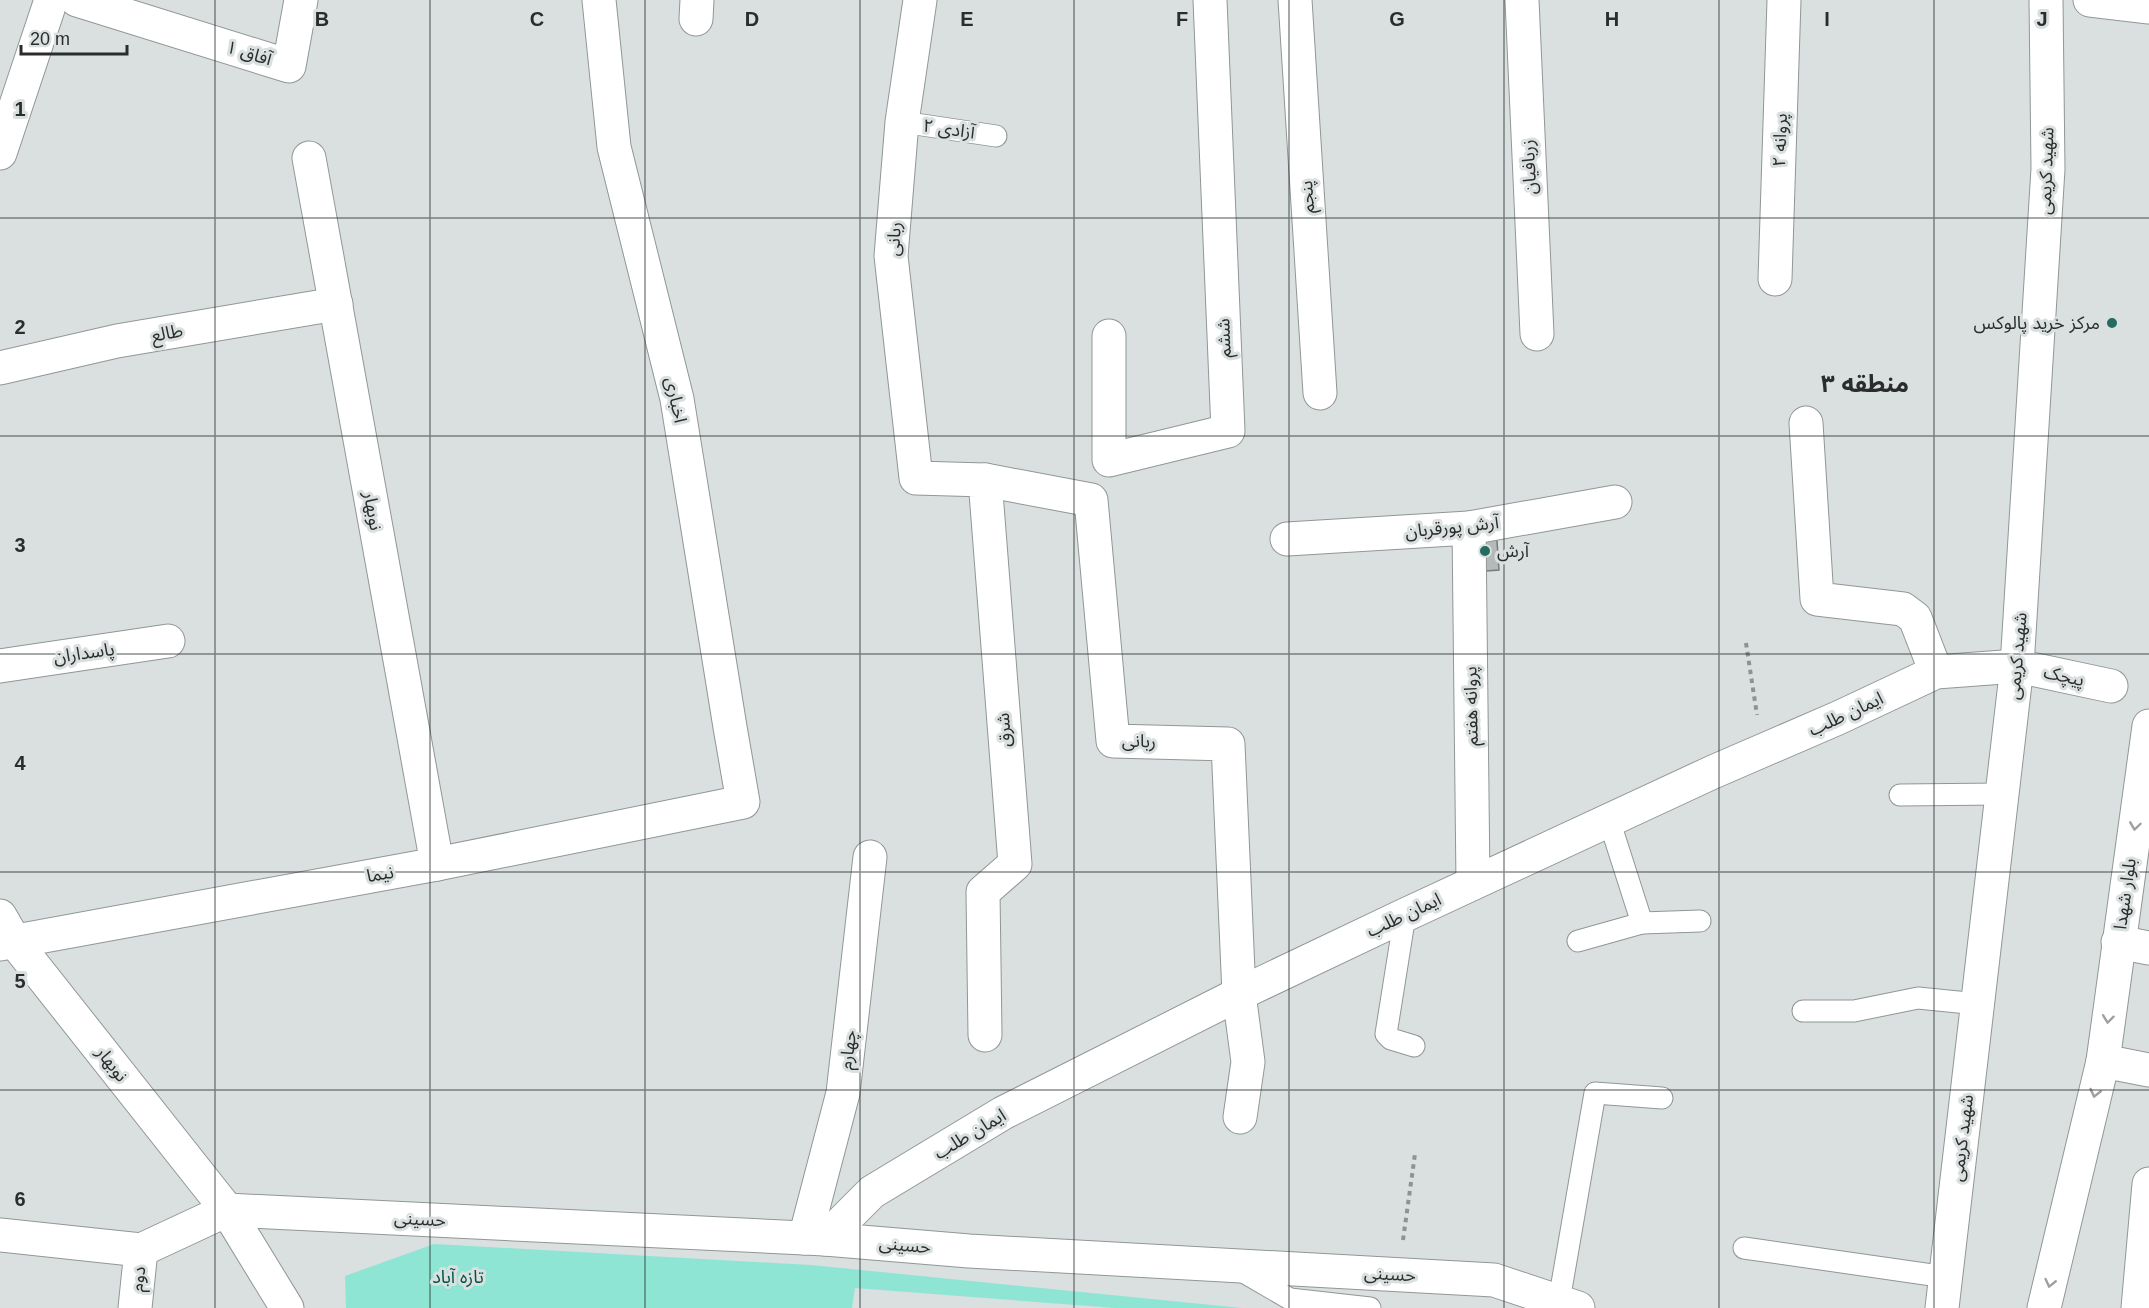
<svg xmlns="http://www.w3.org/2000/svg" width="2149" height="1308" viewBox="0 0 2149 1308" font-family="Helvetica,'Noto Sans Arabic',sans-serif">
  <rect width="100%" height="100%" fill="#d9e0df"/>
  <polygon fill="#8ee5d3" points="434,1244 811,1265 1242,1308 1115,1308 855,1288 852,1308 346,1308 345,1276"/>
  <polygon fill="#b4bab9" stroke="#747b79" stroke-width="1.5" points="1496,527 1499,570 1473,572 1473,532"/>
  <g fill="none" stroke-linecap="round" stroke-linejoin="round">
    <g stroke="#909795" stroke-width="23">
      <g id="lane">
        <polyline points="902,122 996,136"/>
        <polyline points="1900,795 2002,794"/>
        <polyline points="1609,820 1642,923"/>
        <polyline points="1405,915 1386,1034 1391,1039 1414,1046"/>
        <polyline points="1578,941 1642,923 1700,921"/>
        <polyline points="1803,1011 1854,1011 1918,998 1978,1004"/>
        <polyline points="1744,1248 1946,1277"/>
        <polyline points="1240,1270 1290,1299 1370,1308"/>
        <polyline points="1559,1301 1595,1093 1662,1098"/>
      </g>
    </g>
    <g stroke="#909795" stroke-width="35">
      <g id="street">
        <polyline points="77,0 289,66 301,0"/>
        <polyline points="920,0 902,122 891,256 916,478 985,480 1015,864 983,892 985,1035"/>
        <polyline points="1295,0 1320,393"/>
        <polyline points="1522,0 1537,334"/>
        <polyline points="2090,0 2149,7"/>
        <polyline points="696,19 697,0"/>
        <polyline points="0,153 51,0"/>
        <polyline points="309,158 437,864"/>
        <polyline points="1775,279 1784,0"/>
        <polyline points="1109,336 1109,460 1228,431 1210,0"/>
        <polyline points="0,368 117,341 336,304"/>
        <polyline points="1806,423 1817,599 1903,609 1915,618 1936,672"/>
        <polyline points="985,480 1091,500 1113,741 1228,744 1239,994 1248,1062 1240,1117"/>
        <polyline points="1469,528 1473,883"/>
        <polyline points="1287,539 1469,528 1615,502"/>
        <polyline points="0,666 168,641"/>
        <polyline points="0,916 15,942 227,1210 287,1308"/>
        <polyline points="0,944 437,864 743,802 730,727 677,399 614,147 599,0"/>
        <polyline points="0,1235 141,1250 227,1210 825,1239 969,1251 1494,1280 1578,1308"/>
        <polyline points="805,1238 843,1093 870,857"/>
        <polyline points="825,1239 872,1192 1003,1113 1239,994 1405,915 1713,772 1838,718 1936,672 2017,666 2111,686"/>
        <polyline points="135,1308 141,1250"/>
      </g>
    </g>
    <g stroke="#909795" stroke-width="35">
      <polyline id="secondary" points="1942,1308 2017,666 2048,169 2046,0"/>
    </g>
    <g stroke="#909795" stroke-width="35">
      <g id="primary">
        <polyline points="2118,942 2149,948"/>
        <polyline points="2103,1061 2149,726"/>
        <polyline points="2044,1308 2103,1061 2149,1070"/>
        <polyline points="2138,1308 2149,1184"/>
      </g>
    </g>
    <g stroke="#8e9392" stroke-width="4" stroke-dasharray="4.5 4.5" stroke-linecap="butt">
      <polyline points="1746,643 1757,715"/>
      <polyline points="1403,1240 1415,1154"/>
    </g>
    <use href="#lane" stroke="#fff" stroke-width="21"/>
    <use href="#street" stroke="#fff" stroke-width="33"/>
    <use href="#secondary" stroke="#fff" stroke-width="33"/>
    <use href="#primary" stroke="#fff" stroke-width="33"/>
  </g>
  <defs><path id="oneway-chevron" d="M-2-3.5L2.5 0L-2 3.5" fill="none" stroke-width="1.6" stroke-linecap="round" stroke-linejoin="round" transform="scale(1.5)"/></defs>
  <g stroke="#9fa0a0">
    <use href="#oneway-chevron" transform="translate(2135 826) rotate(98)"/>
    <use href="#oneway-chevron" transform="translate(2108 1019) rotate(97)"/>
    <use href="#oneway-chevron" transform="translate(2095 1093) rotate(103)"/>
    <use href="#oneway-chevron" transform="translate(2050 1283) rotate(103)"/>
  </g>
  <path fill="none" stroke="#2a2d2c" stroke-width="1.5" stroke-opacity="0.55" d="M215,0V1308M430,0V1308M645,0V1308M860,0V1308M1074,0V1308M1289,0V1308M1504,0V1308M1719,0V1308M1934,0V1308M0,218H2149M0,436H2149M0,654H2149M0,872H2149M0,1090H2149"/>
  <g fill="#256b5f" stroke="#d9e0df" stroke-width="2">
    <circle cx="2112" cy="323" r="6"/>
    <circle cx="1485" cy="551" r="6"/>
  </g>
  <g text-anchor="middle" stroke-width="6" stroke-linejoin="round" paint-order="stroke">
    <g font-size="18" fill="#2a2d2c" stroke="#d9e0df">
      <text transform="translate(249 53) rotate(17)" y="6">آفاق ۱</text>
      <text transform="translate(949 129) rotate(8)" y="6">آزادی ۲</text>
      <text transform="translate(1780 140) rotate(-88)" y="6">پروانه ۲</text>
      <text transform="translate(1529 167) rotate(-93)" y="6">زربافیان</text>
      <text transform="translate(2046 171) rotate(-88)" y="6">شهید کریمی</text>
      <text transform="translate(1307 197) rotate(-94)" y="6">پنجم</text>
      <text transform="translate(894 239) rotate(-87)" y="6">ربانی</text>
      <text transform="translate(167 333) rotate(-10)" y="6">طالع</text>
      <text transform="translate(1224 338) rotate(-92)" y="6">ششم</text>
      <text transform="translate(676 400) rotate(78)" y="6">اخباری</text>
      <text transform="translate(373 511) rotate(80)" y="6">نوبهار</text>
      <text transform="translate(1452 527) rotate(-6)" y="6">آرش پورقربان</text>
      <text transform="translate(84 653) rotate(-8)" y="6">پاسداران</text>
      <text transform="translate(2017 656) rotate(-85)" y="6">شهید کریمی</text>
      <text transform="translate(2064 676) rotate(12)" y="6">پیچک</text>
      <text transform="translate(1471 706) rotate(-91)" y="6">پروانه هفتم</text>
      <text transform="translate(1846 714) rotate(-25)" y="6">ایمان طلب</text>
      <text transform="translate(1004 730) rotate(-94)" y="6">شرق</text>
      <text transform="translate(1139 741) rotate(2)" y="6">ربانی</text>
      <text transform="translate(380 874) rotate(-10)" y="6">نیما</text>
      <text transform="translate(2125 894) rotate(-82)" y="6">بلوار شهدا</text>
      <text transform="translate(1404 915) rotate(-25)" y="6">ایمان طلب</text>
      <text transform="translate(848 1050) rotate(-83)" y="6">چهارم</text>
      <text transform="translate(112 1064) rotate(52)" y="6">نوبهار</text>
      <text transform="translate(970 1134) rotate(-31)" y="6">ایمان طلب</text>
      <text transform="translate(1962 1138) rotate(-83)" y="6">شهید کریمی</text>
      <text transform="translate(420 1219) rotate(3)" y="6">حسینی</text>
      <text transform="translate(905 1245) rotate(5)" y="6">حسینی</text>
      <text transform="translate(1390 1274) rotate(3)" y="6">حسینی</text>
      <text transform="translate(138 1279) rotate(-84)" y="6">دوم</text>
    </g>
    <g font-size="18" fill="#2a2d2c" stroke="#d9e0df" text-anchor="end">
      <text x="2100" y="329">مركز خريد پالوكس</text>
      <text x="1497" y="557" text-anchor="start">آرش</text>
    </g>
    <g font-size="18" fill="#005146" stroke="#d9e0df">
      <text x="458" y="1283">تازه آباد</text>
    </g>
    <g font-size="24" font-weight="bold" fill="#2a2d2c" stroke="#d9e0df">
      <text x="1865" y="392">منطقه ۳</text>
    </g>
  </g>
  <g font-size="20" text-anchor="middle" font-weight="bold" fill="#2a2d2c" stroke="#d9e0df" stroke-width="6" stroke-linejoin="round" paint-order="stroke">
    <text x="322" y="26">B</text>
    <text x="537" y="26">C</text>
    <text x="752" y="26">D</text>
    <text x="967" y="26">E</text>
    <text x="1182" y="26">F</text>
    <text x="1397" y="26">G</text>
    <text x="1612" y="26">H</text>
    <text x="1827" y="26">I</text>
    <text x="2042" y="26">J</text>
    <text x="20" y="116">1</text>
    <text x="20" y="334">2</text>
    <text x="20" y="552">3</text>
    <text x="20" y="770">4</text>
    <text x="20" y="988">5</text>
    <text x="20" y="1206">6</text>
  </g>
  <path d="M21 45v9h106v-9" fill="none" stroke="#2a2d2c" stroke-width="3"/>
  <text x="30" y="45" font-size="18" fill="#2a2d2c" stroke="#d9e0df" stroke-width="4.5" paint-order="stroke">20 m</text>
</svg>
